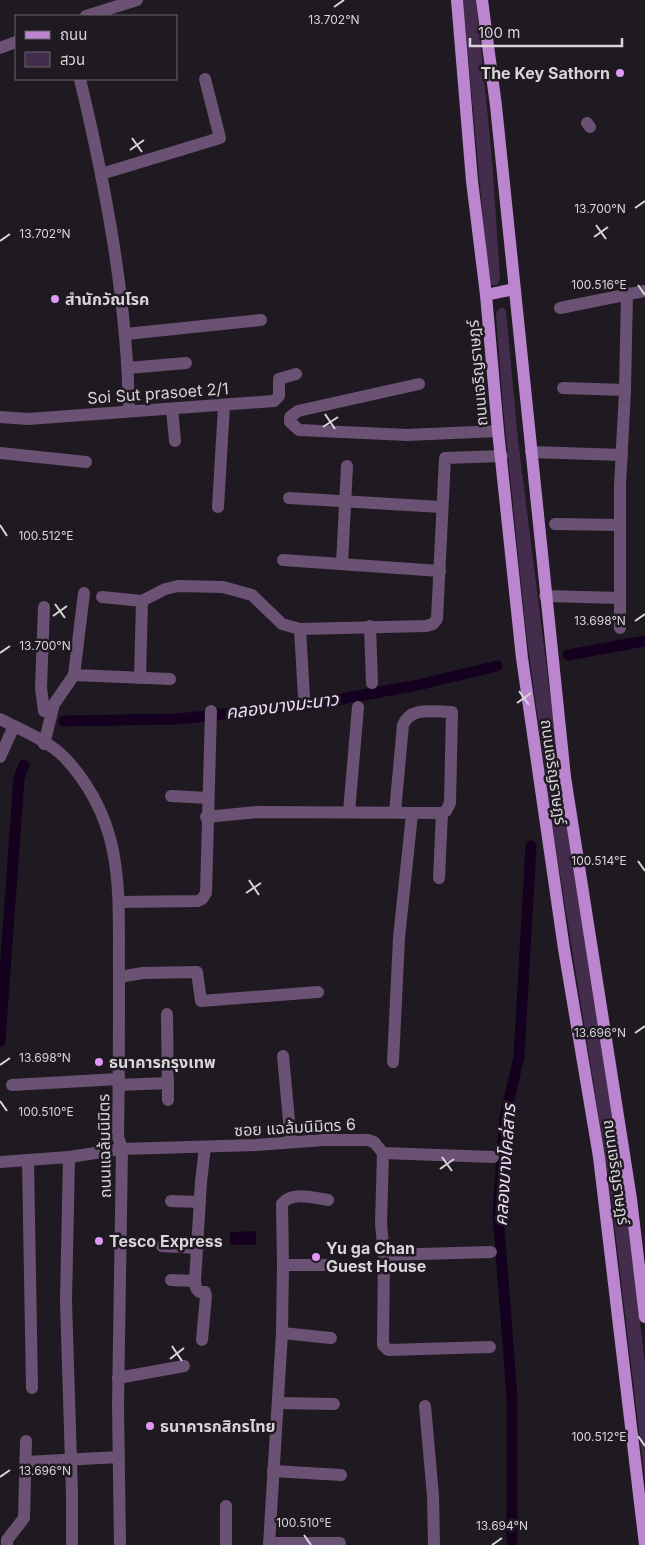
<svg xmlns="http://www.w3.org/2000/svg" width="645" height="1545" viewBox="0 0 645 1545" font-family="Inter,'Noto Sans Thai',sans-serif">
  <rect width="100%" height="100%" fill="#1f1a21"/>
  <g fill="#442d4c">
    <polygon points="463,0 476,0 492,158 500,279 497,285 489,285"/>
    <polygon points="500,308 504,308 506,311 518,440 563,798 623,1177 645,1365 645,1481 609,1180 553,830 526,631 503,407 496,313"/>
  </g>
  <polygon fill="#16001f" points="256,1231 256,1245 230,1245 230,1232"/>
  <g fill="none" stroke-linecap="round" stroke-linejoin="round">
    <g stroke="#16001f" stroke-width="11">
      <polyline points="568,655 645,641"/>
      <polyline points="64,721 178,719 314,704 418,685 497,666"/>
      <polyline points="0,1041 19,778 24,765"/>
      <polyline points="512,1545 512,1397 498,1214 504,1123 519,1056 531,846"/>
    </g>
    <g stroke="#6b5174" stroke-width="12">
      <polyline points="86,16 137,0"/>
      <polyline points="0,48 16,42"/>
      <path d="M80,79C106,188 127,299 129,411"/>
      <polyline points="587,123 590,127"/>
      <polyline points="101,174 220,138 205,79"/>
      <polyline points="560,308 645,291"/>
      <polyline points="126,334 261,320"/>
      <polyline points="128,368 186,363"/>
      <polyline points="419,384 298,411 290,417 290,422 299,430 407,435 498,431"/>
      <polyline points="563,388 625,390"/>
      <polyline points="172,409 175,441"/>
      <polyline points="0,417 28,419 274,401 279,396 279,379 296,374"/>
      <polyline points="531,452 622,455"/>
      <polyline points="0,453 86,462"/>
      <polyline points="289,498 441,507"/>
      <polyline points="218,507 224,406"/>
      <polyline points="555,524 620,525"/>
      <polyline points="283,560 440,571"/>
      <polyline points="342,564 347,466"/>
      <polyline points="84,593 74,675 170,679"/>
      <polyline points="545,596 620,598"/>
      <polyline points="102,597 142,601 165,589 178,586 223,587 252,595 282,624 300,629 426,626 433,624 437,619 445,458 502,456"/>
      <polyline points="44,607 41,688 44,711 51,713"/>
      <polyline points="370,626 372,683"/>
      <polyline points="620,628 620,486 625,390 627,293"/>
      <polyline points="300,629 304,697"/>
      <polyline points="140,678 142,601"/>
      <path d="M0,719C21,730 49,741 65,758C127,825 118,894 119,977C119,1030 119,1084 118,1137L122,1149L118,1405L120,1545"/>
      <polyline points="44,744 54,704 74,675"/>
      <polyline points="0,757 14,726"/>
      <polyline points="171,796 208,798"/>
      <polyline points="349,812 358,707"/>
      <path d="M206,817L257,812L442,813L446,811L450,803L452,712C434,712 411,706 403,725L395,812"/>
      <polyline points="439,878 442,813"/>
      <polyline points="119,902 198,901 202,899 206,893 211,711"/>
      <polyline points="119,977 143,973 197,972 201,1001 318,992"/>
      <polyline points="167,1014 168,1100"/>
      <polyline points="283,1056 291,1142"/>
      <polyline points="393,1062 399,938 412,814"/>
      <polyline points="12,1085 119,1079"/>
      <polyline points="119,1085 168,1083"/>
      <polyline points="383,1153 381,1224 384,1255 383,1345 388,1350 490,1347"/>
      <polyline points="69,1157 66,1301 72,1494 72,1545"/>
      <polyline points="28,1160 32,1388"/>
      <polyline points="0,1162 69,1157 122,1149 256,1145 324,1140 368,1140 374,1142 383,1153 493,1157"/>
      <polyline points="171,1201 200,1202"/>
      <polyline points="162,1246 197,1248"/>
      <polyline points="384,1255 491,1252"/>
      <path d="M283,1265L282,1204C292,1191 314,1198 328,1200"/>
      <polyline points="171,1280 195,1281"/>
      <polyline points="282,1333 331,1338"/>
      <polyline points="202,1340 206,1296 205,1292 199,1292 196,1288 195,1281 201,1182 205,1147"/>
      <polyline points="118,1378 184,1366"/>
      <polyline points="278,1403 334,1404"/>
      <polyline points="425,1406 433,1496 434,1545"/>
      <polyline points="26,1462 119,1457"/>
      <polyline points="273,1471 341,1475"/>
      <polyline points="269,1543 340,1543"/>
      <polyline points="7,1545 7,1540 24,1518 26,1441"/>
      <polyline points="226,1545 226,1506"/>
      <polyline points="269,1545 282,1333 283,1265 327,1265"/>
    </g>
    <g stroke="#bc85cf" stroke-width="12">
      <polyline points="457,0 472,181 486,295 498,431 522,658 564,949 599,1157 645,1545"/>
      <polyline points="482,0 496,106 565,777 631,1199 645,1317"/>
      <polyline points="486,295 514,289"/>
    </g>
  </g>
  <path fill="none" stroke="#d8d4d9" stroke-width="2" d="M334,7L344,0M132,138L142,152M130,150L144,140M635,208L645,201M596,225L606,239M594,237L608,227M0,241L10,234M638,285L645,295M325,414L335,429M323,427L338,417M0,525L7,536M55,604L65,618M53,616L67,606M635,621L645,614M0,653L10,646M519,691L529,705M517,703L531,693M638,861L645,871M249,880L259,895M246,893L261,883M635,1033L645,1026M0,1065L10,1058M0,1101L7,1111M442,1157L452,1171M440,1169L454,1159M172,1346L182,1361M170,1359L184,1348M638,1436L645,1446M0,1477L10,1470M304,1535L311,1545M492,1545L502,1538"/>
  <g fill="#dd99f4" stroke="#1f1a21" stroke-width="2">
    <circle cx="620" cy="73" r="5"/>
    <circle cx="55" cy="299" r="5"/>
    <circle cx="99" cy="1062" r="5"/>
    <circle cx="99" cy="1241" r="5"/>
    <circle cx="316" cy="1257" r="5"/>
    <circle cx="150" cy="1426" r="5"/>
  </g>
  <g text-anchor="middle" stroke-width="5" stroke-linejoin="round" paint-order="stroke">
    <g font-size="16" font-weight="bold" fill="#d8d4d9" stroke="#1f1a21" text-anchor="start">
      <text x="610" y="79" text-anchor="end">The Key Sathorn</text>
      <text x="65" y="305">สำนักวัณโรค</text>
      <text x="109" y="1068">ธนาคารกรุงเทพ</text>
      <text x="109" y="1247">Tesco Express</text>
      <text x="326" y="1254">Yu ga Chan<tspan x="326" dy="18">Guest House</tspan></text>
      <text x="160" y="1432">ธนาคารกสิกรไทย</text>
    </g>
    <g font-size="16" fill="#d8d4d9" stroke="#1f1a21">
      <text transform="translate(477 373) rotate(-95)" y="6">ถนนเจริญราษฎร์</text>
      <text transform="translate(158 393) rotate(-4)" y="6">Soi Sut prasoet 2/1</text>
      <text transform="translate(554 772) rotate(82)" y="6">ถนนเจริญราษฎร์</text>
      <text transform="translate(295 1127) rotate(-3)" y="6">ซอย แฉล้มนิมิตร 6</text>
      <text transform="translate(104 1146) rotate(-91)" y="6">ถนนแฉล้มนิมิตร</text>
      <text transform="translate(617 1172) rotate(82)" y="6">ถนนเจริญราษฎร์</text>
    </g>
    <g font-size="18" font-style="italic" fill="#efdaf7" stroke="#1f1a21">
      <text transform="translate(282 706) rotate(-7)" y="6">คลองบางมะนาว</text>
      <text transform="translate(505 1165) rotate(-86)" y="6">คลองบางโคล่สาร</text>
    </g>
  </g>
  <g font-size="12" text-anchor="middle" fill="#d8d4d9" stroke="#1f1a21" stroke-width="5" stroke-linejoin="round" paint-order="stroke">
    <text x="334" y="24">13.702°N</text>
    <text x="600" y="213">13.700°N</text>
    <text x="45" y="238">13.702°N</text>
    <text x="599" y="289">100.516°E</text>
    <text x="46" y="540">100.512°E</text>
    <text x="600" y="625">13.698°N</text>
    <text x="45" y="650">13.700°N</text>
    <text x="599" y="865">100.514°E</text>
    <text x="600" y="1037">13.696°N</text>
    <text x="45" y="1062">13.698°N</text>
    <text x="46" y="1116">100.510°E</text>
    <text x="599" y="1441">100.512°E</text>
    <text x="45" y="1475">13.696°N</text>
    <text x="304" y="1527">100.510°E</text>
    <text x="502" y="1530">13.694°N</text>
  </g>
  <rect x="15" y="15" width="162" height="65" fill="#1f1a21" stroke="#69646b"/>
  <rect x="25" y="31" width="25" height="8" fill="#bc85cf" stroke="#69646b"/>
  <text x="60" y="40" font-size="15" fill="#d8d4d9">ถนน</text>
  <rect x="25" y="52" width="25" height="15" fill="#442d4c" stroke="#69646b"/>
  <text x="60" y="65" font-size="15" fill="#d8d4d9">สวน</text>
  <path d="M470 38v8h152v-8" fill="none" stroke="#d8d4d9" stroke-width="2.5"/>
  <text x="478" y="38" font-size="15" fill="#d8d4d9" stroke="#1f1a21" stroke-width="4" paint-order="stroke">100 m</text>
</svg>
